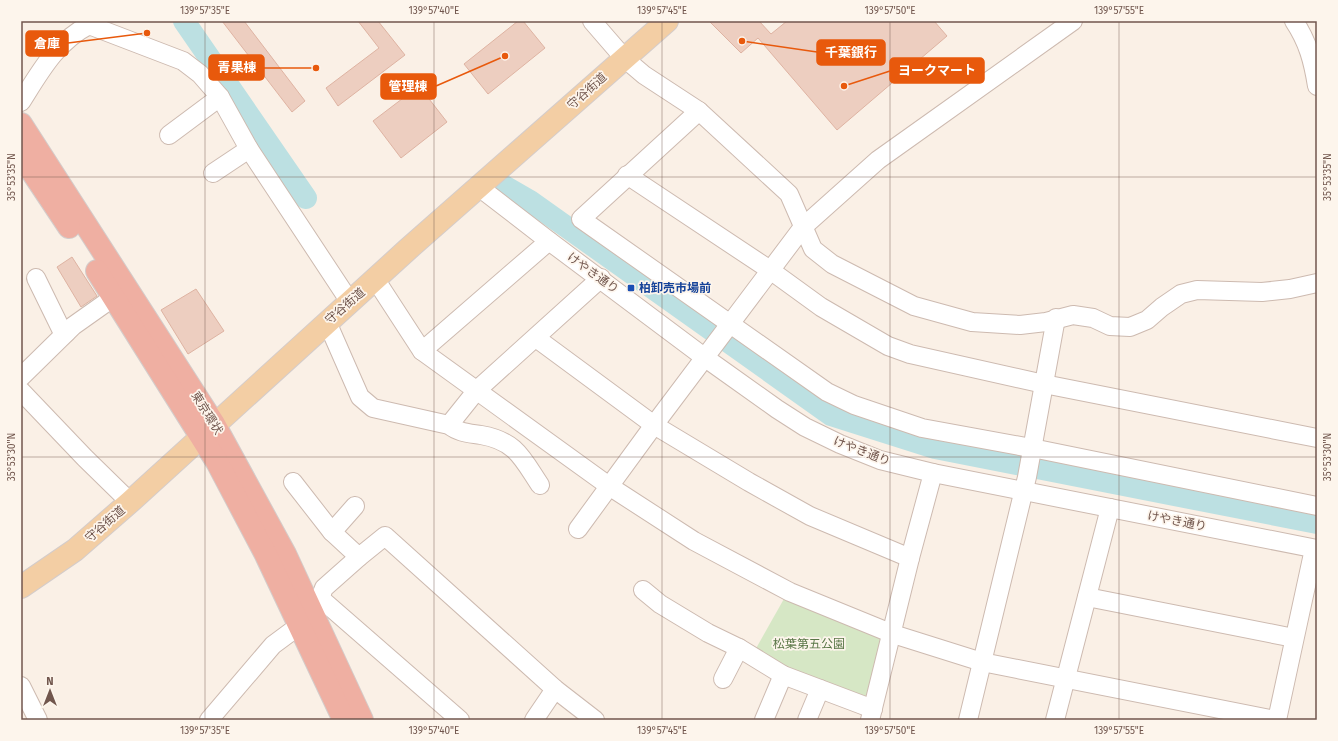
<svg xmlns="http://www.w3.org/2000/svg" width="1338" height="741" viewBox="0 0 1338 741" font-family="'Fira Sans','Noto Sans JP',sans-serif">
  <rect width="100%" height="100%" fill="#faf0e6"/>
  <polygon fill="#d6e7c5" points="785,597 881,635 884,641 869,698 781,669 754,652"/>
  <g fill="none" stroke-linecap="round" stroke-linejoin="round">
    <g stroke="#bce0e2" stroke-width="22">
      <polyline points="184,21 306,198"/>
      <polyline points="504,186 530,201 831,415 935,448 1317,523"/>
    </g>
  </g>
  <g fill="#edcec0" stroke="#deb3a2">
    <polygon points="222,21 244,21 305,101 292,112"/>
    <polygon points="358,21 378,21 405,55 338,106 326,88 379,48"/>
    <polygon points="518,21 523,21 545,48 488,94 464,64"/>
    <polygon points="709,21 759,21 771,34 787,21 934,21 947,36 837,130 758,38 741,53"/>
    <polygon points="419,86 447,122 401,158 373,121"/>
    <polygon points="72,257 97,296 81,307 57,267"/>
    <polygon points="196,289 224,331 188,354 161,310"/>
  </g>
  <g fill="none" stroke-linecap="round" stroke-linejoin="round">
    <g stroke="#cdbab0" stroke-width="20">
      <g id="minor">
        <polyline points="592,21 624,58 644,75 699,111 789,194 813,249 832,264 914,306 972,322 1020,325 1046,322 1073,315 1093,318 1110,326 1130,327 1147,320 1162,307 1181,294 1197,290 1262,292 1290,289 1317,283"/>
        <path d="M1294,21C1308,42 1313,61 1317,86"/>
        <path d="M21,102C40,72 56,42 89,25L183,61L200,74L220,97L249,149L350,302"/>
        <polyline points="699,111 581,219 827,392 854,405 922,428 1042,450 1317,506"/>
        <polyline points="169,135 220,97"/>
        <polyline points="213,173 249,149"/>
        <polyline points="627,175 770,270 821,307 888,346 910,354 1044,384 1317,438"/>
        <polyline points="479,187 549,241 704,357 777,409 805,427 840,444 880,460 933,473 1317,549"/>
        <polyline points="36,278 61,329 66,333"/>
        <polyline points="375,280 381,288 422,351 609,486 694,541 790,592 893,634 982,662 1275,720"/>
        <path d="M325,324L331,331L360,397L373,408L449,425C459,433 469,433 481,435C516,441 522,458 540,485"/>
        <polyline points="536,338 654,425 749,482 810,516 910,558"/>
        <polyline points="422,351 549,241"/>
        <polyline points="21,377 73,326 114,297"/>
        <polyline points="21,391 85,458 130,502"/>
        <polyline points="449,425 477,390 601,278"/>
        <polyline points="293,482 332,532 359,557 385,536 555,689 595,720"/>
        <polyline points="578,529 654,425 803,227 878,160 1073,21"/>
        <polyline points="332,532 355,506"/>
        <polyline points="643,590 660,604 708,633 739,648 783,675 873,709"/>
        <polyline points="1087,597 1294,638"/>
        <polyline points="320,598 460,720"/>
        <polyline points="309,603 320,598 324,588 359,557"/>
        <polyline points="723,679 739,648"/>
        <polyline points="21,686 38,720"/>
        <polyline points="209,720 273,645 300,625"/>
        <polyline points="534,720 555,689"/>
        <polyline points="764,720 783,675"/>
        <polyline points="807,720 820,689"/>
        <polyline points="870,720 910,558 933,473"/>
        <polyline points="968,720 1027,477 1056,318"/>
        <polyline points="1055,720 1110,508"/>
        <polyline points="1277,720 1314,549"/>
      </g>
    </g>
    <g stroke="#d4ccca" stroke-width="24">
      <polyline id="major" points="21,587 75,550 130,502 407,250 667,21"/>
    </g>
    <g stroke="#d4ccca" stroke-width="24">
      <g id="highway">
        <polyline points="21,124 214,424 285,554 362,720"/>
        <polyline points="21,155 69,227"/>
        <polyline points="97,271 217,462 266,555 344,720"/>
      </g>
    </g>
    <use href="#minor" stroke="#fff" stroke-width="18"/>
    <use href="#major" stroke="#f3cea4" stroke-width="22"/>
    <use href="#highway" stroke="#efafa2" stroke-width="22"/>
  </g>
  <path fill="none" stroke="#71564d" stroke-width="1" stroke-opacity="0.45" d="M205,21V720M434,21V720M662,21V720M890,21V720M1119,21V720M21,177H1317M21,457H1317"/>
  <rect fill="#1a4fb4" stroke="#fdf5ec" stroke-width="1.5" x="627" y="284" width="8" height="8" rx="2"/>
  <g text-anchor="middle" stroke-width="3.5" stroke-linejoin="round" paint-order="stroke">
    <g font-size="12" fill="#71564d" stroke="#fdf5ec">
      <text transform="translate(587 91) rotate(-42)" y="4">守谷街道</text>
      <text transform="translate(593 273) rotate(36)" y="4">けやき通り</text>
      <text transform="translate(345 306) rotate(-41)" y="4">守谷街道</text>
      <text transform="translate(207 413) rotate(58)" y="4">東京環状</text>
      <text transform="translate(862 451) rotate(21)" y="4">けやき通り</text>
      <text transform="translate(1177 521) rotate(11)" y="4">けやき通り</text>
      <text transform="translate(105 524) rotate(-41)" y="4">守谷街道</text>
    </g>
    <g font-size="12" font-weight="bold" fill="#164399" stroke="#fdf5ec" text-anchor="start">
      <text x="639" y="292">柏卸売市場前</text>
    </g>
    <g font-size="12" fill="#597646" stroke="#fdf5ec">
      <text x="809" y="648">松葉第五公園</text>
    </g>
  </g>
  <path fill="none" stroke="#e8590c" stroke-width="1.5" d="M147 33L68 43M742 41L817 52M316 68L264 68M844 86L890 71M505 56L436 86"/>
  <g fill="#e8590c" stroke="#fdf5ec" stroke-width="1.5">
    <circle cx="147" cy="33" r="4"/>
    <circle cx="742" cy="41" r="4"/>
    <circle cx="316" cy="68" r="4"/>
    <circle cx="844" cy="86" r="4"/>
    <circle cx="505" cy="56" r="4"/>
  </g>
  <g fill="#e8590c" stroke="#e8590c" stroke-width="1.5">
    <rect x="26" y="31" width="42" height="25" rx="4"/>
    <rect x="817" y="40" width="68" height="25" rx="4"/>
    <rect x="209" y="55" width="55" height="25" rx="4"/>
    <rect x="890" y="58" width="94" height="25" rx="4"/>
    <rect x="381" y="74" width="55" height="25" rx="4"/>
  </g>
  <g font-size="13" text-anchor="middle" font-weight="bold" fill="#fff">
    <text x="47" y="48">倉庫</text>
    <text x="851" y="57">千葉銀行</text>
    <text x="237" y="72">青果棟</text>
    <text x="937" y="75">ヨークマート</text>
    <text x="408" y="91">管理棟</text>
  </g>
  <rect width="1338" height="741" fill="none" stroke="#fdf5ec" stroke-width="44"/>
  <g transform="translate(50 691)" stroke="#fdf5ec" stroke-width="3" paint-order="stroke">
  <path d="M0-3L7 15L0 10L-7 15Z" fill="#71564d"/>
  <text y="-6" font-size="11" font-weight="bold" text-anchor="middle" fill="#71564d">N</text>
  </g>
  <rect x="22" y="22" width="1294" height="697" fill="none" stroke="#71564d" stroke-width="1.5"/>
  <g font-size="10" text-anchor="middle" fill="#71564d">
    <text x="205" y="14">139°57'35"E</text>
    <text x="434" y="14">139°57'40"E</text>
    <text x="662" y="14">139°57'45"E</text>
    <text x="890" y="14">139°57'50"E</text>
    <text x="1119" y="14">139°57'55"E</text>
    <text transform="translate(11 177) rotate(-90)" y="4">35°53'35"N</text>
    <text transform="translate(1327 177) rotate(-90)" y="4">35°53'35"N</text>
    <text transform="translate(11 457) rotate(-90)" y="4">35°53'30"N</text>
    <text transform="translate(1327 457) rotate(-90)" y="4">35°53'30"N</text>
    <text x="205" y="734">139°57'35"E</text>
    <text x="434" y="734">139°57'40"E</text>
    <text x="662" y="734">139°57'45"E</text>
    <text x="890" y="734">139°57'50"E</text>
    <text x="1119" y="734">139°57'55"E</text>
  </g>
</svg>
